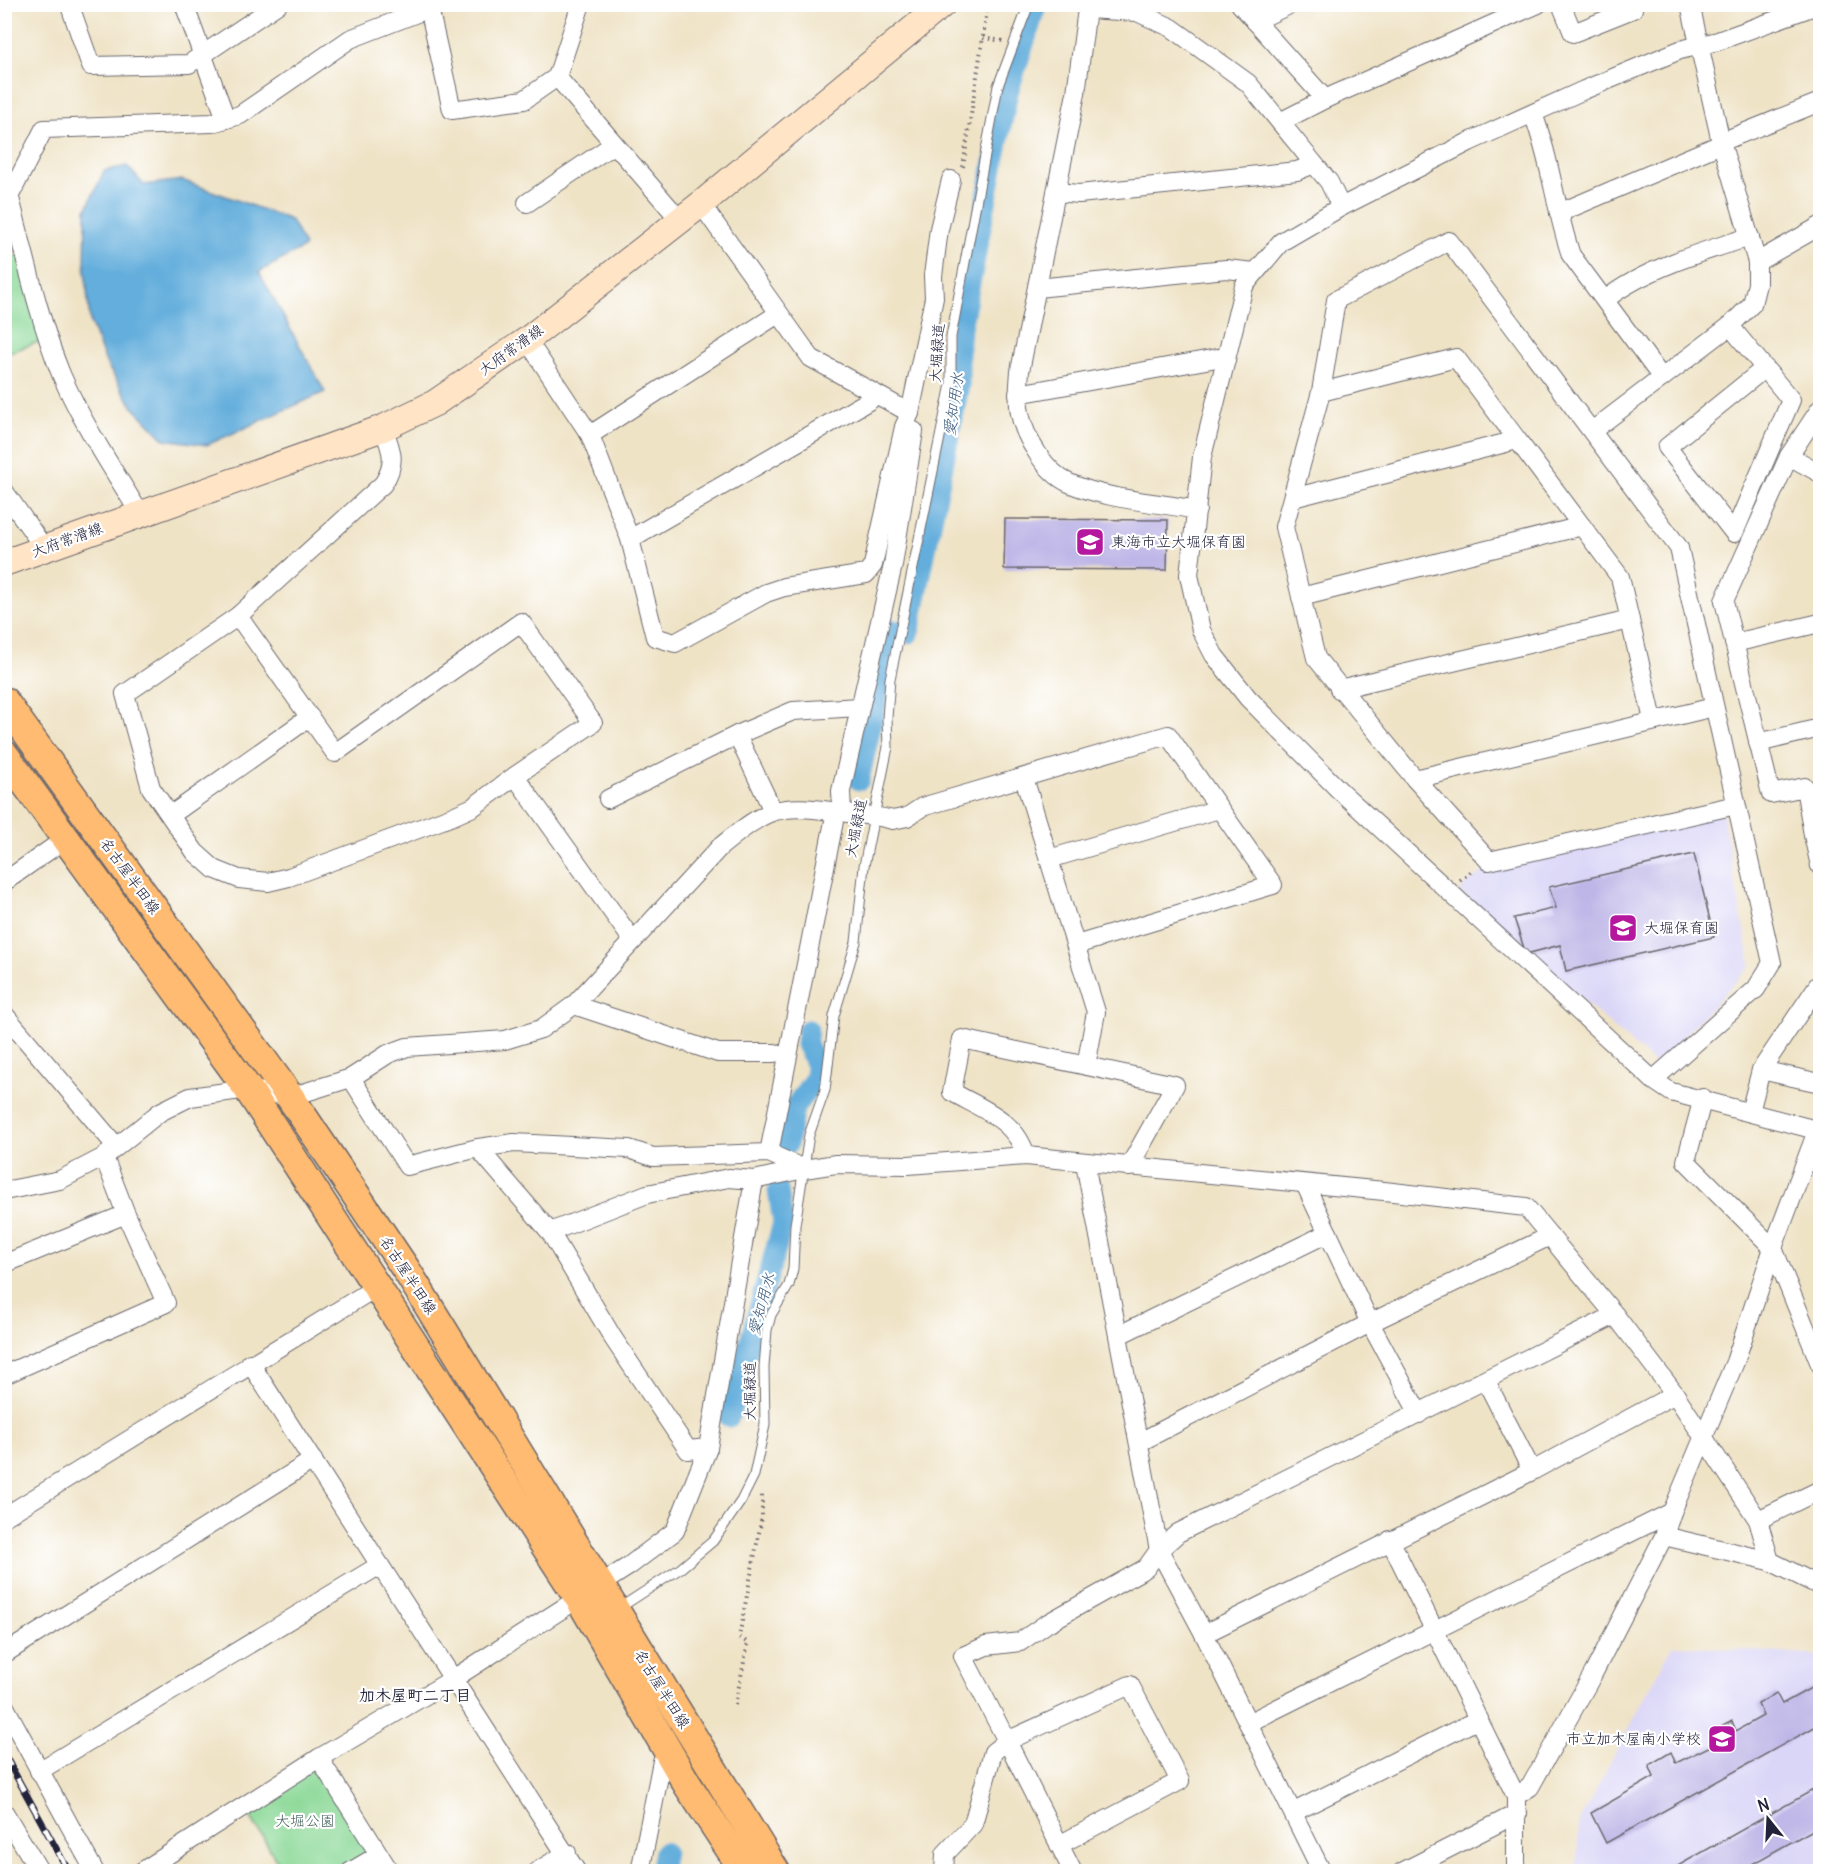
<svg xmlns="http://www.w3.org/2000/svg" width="1825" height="1876" viewBox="0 0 1825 1876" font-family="Delius,'Klee One',sans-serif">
  <rect width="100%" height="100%" fill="#fff"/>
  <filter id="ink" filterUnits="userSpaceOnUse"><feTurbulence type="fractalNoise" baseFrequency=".0167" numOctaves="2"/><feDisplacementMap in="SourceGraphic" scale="12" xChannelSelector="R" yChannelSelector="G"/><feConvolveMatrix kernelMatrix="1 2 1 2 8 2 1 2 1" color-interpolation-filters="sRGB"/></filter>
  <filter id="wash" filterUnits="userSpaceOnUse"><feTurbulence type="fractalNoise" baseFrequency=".008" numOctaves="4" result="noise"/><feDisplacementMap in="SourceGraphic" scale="24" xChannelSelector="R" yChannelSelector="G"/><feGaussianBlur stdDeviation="1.35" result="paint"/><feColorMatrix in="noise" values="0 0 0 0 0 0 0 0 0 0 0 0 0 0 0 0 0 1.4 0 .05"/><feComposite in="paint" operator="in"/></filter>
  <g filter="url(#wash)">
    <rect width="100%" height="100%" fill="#efe3c6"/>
    <g fill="#dad6f7">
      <polygon points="1722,812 1751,966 1656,1065 1459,891 1484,870"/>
      <polygon points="1673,1645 1820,1656 1820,1871 1576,1872 1579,1821"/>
    </g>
    <g fill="#8ad896" stroke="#567d68" stroke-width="1.5">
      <polygon points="24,252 50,338 5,354 5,260"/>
      <polygon points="319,1758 379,1855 350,1871 283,1871 244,1806"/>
    </g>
    <polygon fill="#64aedc" stroke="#43688c" stroke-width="1.5" points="127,166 144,185 182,180 291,220 305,247 259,272 325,392 207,445 164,439 133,407 107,365 90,322 85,269 86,210 104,171"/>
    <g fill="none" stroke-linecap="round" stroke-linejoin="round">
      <g stroke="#64aedc" stroke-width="21">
        <polyline points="859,780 892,630 909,633 959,386 959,338 1008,92 1035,10"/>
        <polyline points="787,1145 794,1108 815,1078 816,1065 806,1044 808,1030"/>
        <polyline points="729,1417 783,1223 778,1190"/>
        <polyline points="660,1872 664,1852"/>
      </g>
    </g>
    <g id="blocks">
      <g fill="#beb6e7">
        <polygon points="1005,519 1168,520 1167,570 1004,569"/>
        <polygon points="1694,854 1714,937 1566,971 1560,945 1526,954 1514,918 1556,908 1549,887"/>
        <polygon points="1820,1683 1820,1724 1606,1843 1591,1813 1654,1777 1649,1765 1671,1752 1676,1763 1725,1739 1719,1728 1732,1721 1736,1731 1763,1716 1758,1704 1776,1693 1782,1704"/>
        <polygon points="1820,1786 1820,1826 1752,1864 1756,1872 1667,1872"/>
      </g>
    </g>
  </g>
  <g filter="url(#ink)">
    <use href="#blocks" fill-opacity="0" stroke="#6a666c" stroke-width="1.5"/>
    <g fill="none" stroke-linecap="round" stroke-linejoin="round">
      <g stroke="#6a666c" stroke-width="11">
        <polyline id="lane" points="627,1603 681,1568 713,1541 741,1501 754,1475 765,1425 764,1367 767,1330 771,1315 789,1285 793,1269 795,1225 809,1135 825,1090 834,1016 856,942 864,866 888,747 887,718 890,679 951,384 951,337 998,86 1029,4"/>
      </g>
      <g stroke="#6a666c" stroke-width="20">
        <g id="street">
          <polyline points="73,4 70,6 91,66 189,64 278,4"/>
          <polyline points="184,4 226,119"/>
          <path d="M1086,4L1087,9L1076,93L1020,371C1019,385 1017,399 1020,413C1024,437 1046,473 1069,483C1108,500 1155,502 1197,510"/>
          <polyline points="1240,4 1325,99"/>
          <polyline points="1561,4 1573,33 1633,9 1632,4"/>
          <polyline points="1820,4 1718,41 1680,50 1584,90 1469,142 1341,207 1281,242 1244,286 1202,457 1189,575 1201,630 1214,655 1248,698 1338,789 1653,1080 1671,1092 1820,1131"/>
          <polyline points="429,8 452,110 524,100 557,77 581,4"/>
          <polyline points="1087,9 1137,12 1172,28 1248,83 1329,182 1341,207"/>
          <polyline points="1255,21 1291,4"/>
          <polyline points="557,77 680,220"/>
          <path d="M1533,114C1551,160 1555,209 1571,255L1662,378"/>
          <polyline points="1280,122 1325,99 1538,4"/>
          <polyline points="1721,142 1820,102"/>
          <polyline points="1056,192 1079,194 1297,171 1314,164"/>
          <polyline points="6,203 44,129 212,123 240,115 350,39 440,4"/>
          <polyline points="527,203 614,144"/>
          <path d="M4,204L11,202C25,256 40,323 61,374C82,423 113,469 140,514"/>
          <polyline points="701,204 811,358 910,413"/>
          <polyline points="1559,213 1721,144"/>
          <polyline points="1757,262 1820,226"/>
          <polyline points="1037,288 1226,269 1255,272"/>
          <path d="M1605,300C1642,270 1703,251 1750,237"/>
          <polyline points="1730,326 1791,400 1734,533 1667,447 1765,368"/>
          <polyline points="527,340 590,435 630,539 655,637 675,643 766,593 784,587 866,574 873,565 904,427"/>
          <polyline points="1321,392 1456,358 1620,577 1653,720"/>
          <polyline points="1018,394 1217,358 1226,360"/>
          <polyline points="1820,409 1789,456 1724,601 1771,794 1805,787 1813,835 1820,833"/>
          <path d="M383,428C392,450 397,463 383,484L238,616L335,753L521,622L593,723L515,776L633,941"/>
          <polyline points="1592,431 1730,326 1752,304 1757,284 1757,262 1721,142 1690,4"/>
          <polyline points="590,435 778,314"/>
          <polyline points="1789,456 1820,473"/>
          <polyline points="4,491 44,548"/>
          <polyline points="1293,498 1517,440"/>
          <polyline points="630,539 870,400 874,394"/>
          <polyline points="1301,597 1582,526"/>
          <polyline points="238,616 125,694 151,788 195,852 214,869 239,879 268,882 289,877 453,816 473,807 515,776"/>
          <polyline points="1734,643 1820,623"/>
          <polyline points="1339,689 1630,620"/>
          <polyline points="737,735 793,711 859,707"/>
          <polyline points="1758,743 1820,728"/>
          <polyline points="1024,778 1096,1012 1086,1066"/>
          <polyline points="1415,779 1714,707"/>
          <polyline points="608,799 737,735 773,811"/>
          <polyline points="842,812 841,791 893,565 914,431 904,427 910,413 934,298 933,276 939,229 951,180"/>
          <polyline points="171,815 310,717"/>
          <polyline points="1813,835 1820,866"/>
          <polyline points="1049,859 1219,809"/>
          <polyline points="4,882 65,839"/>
          <polyline points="574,1005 718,1053 775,1053"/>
          <polyline points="4,1014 116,1146"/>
          <polyline points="1761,1070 1820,1083"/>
          <polyline points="351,1078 407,1166 478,1148 514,1143 629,1149 653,1157 769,1153 804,1169 754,1180 729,1178 647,1194 550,1232"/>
          <polyline points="1653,1080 1756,989 1772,963 1679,548 1449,241 1336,300 1321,392 1284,527 1316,658 1415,779 1489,861 1736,805"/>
          <polyline points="1703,1098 1686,1161 1773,1248 1820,1364"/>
          <polyline points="1750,1112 1761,1070 1818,985 1820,987"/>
          <polyline points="478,1148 550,1232 613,1338 688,1450 708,1448"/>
          <polyline points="769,1153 836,811"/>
          <path d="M1026,1156C1016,1120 982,1109 952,1092L962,1039L1175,1085L1129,1167"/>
          <polyline points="1085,1163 1159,1550 1204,1634 1322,1872"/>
          <polyline points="804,1169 836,1164 908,1165 1026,1156 1384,1191 1526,1207 1615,1315 1675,1394 1758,1520 1770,1561 1820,1586"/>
          <polyline points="1305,1184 1370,1323 1419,1414"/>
          <path d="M4,1191L60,1180L104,1157L160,1112L190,1097L248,1089L290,1097L351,1078L388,1054L407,1047L505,1040L541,1029L574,1005L720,847C768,808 776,803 838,812C856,814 874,815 893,820L907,817L922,807L1168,735L1273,885L1076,945"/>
          <polyline points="4,1264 126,1214"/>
          <polyline points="1119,1335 1328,1233"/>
          <polyline points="250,1363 577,1872"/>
          <polyline points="4,1375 166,1303 126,1214 104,1157"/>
          <polyline points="1486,1381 1532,1471"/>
          <polyline points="1140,1442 1370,1323 1550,1236"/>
          <polyline points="4,1517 375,1288"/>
          <polyline points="1758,1520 1820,1490"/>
          <polyline points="1664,1536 1770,1561"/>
          <polyline points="1390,1540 1516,1796"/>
          <polyline points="1204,1634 1532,1471 1675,1394"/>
          <polyline points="4,1654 313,1460"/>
          <polyline points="4,1705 95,1872"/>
          <polyline points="1248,1723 1672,1512"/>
          <polyline points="319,1758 390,1872"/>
          <polyline points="39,1771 380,1565"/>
          <polyline points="4,1812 40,1872"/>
          <polyline points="1294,1812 1479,1719"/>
          <polyline points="1059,1845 1180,1781 1130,1685 1007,1741 1073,1872"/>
          <polyline points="141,1872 319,1758 453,1679 629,1566 675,1531 708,1448 754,1180"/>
          <polyline points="350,1872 379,1855"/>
          <polyline points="536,1872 567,1853"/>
          <polyline points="640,1872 662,1761 670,1753"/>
          <polyline points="944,1872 945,1854 973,1824 993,1752 1007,1741 963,1656 986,1646 1020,1642 1046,1624 1146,1568 1159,1550 1178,1533 1615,1315"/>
          <polyline points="1402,1872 1518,1813"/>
          <polyline points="1516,1872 1516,1796 1530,1787 1593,1674 1664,1536 1672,1512 1735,1362 1773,1248 1817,1131"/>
        </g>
      </g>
      <g stroke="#6a666c" stroke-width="28">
        <polyline id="secondary" points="4,563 383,428 435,403 527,340 701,204 943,4"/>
      </g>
      <g stroke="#6a666c" stroke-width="31">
        <g id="primary">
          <polyline points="4,701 290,1097 407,1271 776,1872"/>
          <polyline points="4,754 248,1089 579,1598 687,1784 745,1872"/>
        </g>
      </g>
      <g stroke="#6a666c" stroke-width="4" stroke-dasharray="1.5 4.5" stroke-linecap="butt">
        <polyline points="983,38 1003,41"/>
        <polyline points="963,167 988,4"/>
        <polyline points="1460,880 1473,870"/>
        <polyline points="735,1705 748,1643 739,1637 762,1517 762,1492"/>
      </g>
      <use href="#lane" stroke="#fff" stroke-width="9"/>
      <use href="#street" stroke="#fff" stroke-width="18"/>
      <use href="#secondary" stroke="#ffe4c6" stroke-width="26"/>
      <use href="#primary" stroke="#febb71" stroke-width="28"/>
      <g stroke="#22223b" stroke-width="7">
        <polyline id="rail" points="4,1754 69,1872"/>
      </g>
      <use href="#rail" stroke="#fff" stroke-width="4.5" stroke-dasharray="14" stroke-linecap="butt"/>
    </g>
  </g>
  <defs>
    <g id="school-square" transform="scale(1.5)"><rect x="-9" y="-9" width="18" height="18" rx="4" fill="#b5179e" stroke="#fff"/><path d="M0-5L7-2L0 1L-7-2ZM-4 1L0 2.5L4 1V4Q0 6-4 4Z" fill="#fff"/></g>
  </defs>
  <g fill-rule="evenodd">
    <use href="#school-square" x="1090" y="542"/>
    <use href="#school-square" x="1623" y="928"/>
    <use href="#school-square" x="1722" y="1739"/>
  </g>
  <g text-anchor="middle" stroke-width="4.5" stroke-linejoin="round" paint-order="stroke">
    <g font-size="15" fill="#22223b" stroke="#fff">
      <text transform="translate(511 350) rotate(-36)" y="5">大府常滑線</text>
      <text transform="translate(937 353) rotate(-86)" y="5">大堀緑道</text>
      <text transform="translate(67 540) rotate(-20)" y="5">大府常滑線</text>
      <text transform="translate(856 828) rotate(-79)" y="5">大堀緑道</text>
      <text transform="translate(130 876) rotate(54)" y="5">名古屋半田線</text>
      <text transform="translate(408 1275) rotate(57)" y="5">名古屋半田線</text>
      <text transform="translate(750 1391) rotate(-90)" y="5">大堀緑道</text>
      <text transform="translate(662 1689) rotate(58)" y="5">名古屋半田線</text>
    </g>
    <g font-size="15" fill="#22223b" stroke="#fff" text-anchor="start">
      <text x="1111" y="547">東海市立大堀保育園</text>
      <text x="1644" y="933">大堀保育園</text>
      <text x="1701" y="1744" text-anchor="end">市立加木屋南小学校</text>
    </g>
    <g font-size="15" fill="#46625b" stroke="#fff">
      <text x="305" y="1826">大堀公園</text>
    </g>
    <g font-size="16" font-style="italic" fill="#3c5a7b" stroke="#fff">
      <text transform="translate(953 404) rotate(-82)" y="6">愛知用水</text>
      <text transform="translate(761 1304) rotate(-75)" y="6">愛知用水</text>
    </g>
    <g font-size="16" font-weight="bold" fill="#22223b" stroke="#fff">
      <text x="415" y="1701">加木屋町二丁目</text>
    </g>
  </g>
  <rect width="1825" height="1876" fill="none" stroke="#fff" stroke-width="24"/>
  <g transform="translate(1768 1819) rotate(342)" stroke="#ffffff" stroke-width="4.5" paint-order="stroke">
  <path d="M0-4.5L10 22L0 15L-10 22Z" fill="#22223b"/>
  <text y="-9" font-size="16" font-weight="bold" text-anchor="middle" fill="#22223b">N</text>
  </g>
</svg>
